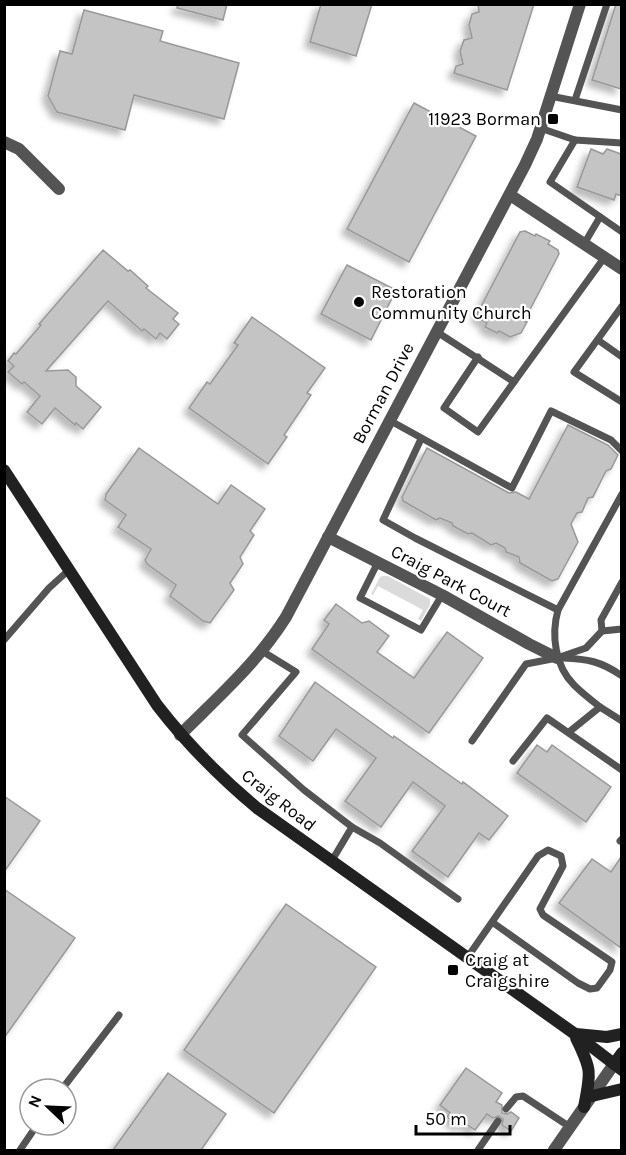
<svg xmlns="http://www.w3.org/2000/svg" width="626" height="1155" viewBox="0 0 626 1155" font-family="Karla,sans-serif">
  <defs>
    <filter id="shadow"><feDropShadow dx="-5.5" dy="5.5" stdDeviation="3" flood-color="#0004"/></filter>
  </defs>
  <rect width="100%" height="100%" fill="#fff"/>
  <polygon fill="#dbdbdb" points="383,576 388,576 430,599 430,605 421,621 418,619 423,610 378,586 373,595 371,594 380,577"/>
  <g fill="#c4c4c4" stroke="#989898" stroke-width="1.5" filter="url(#shadow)">
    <polygon points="178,4 227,4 223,20 177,8"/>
    <polygon points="321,4 372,4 356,56 310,42"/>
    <polygon points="478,4 534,4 507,90 454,73 456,66 463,64 460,51 464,40 472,38 469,25 472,14 479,12"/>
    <polygon points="616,4 621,4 621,89 592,80"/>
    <polygon points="84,10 163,31 160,41 239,63 224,119 134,95 125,130 57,112 48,96 60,51 72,54"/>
    <polygon points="414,103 476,136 409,262 347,229"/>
    <polygon points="591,149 603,154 607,149 621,154 621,196 616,194 614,200 577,187"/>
    <polygon points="525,231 535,236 536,234 550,241 548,244 558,250 559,254 524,321 527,322 521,333 510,337 499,331 497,333 485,327 487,323 478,318 477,314 520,232"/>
    <polygon points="103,250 128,271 130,270 148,286 146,288 178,313 173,319 179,324 167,339 160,333 156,339 144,329 142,331 108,301 46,371 68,370 76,377 76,386 101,407 83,429 76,423 75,425 55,408 42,424 27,412 40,396 24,382 22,384 8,372 14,366 8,361 14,353 16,354 41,325 39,324"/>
    <polygon points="347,265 396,290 371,340 321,314"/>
    <polygon points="252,317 325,368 307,393 311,395 284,435 287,437 268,464 189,408 207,382 210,384 238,345 234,343"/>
    <polygon points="568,425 608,445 618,455 611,469 606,471 593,497 588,498 582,512 577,513 571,524 578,542 558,579 552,581 520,563 519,557 506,552 505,548 496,543 491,545 472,533 468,534 453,526 452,523 440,518 436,520 403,501 402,497 427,448 509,493 516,492 529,499"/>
    <polygon points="139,448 218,504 231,485 265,509 250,531 254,535 240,557 243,564 230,583 234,590 210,623 203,621 170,596 176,585 147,564 145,560 151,549 118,527 126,515 105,500 106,494"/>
    <polygon points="336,604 362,623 369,621 389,636 377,652 414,678 447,632 483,658 429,733 312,649 329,624 324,620"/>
    <polygon points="315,682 393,738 394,736 462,784 463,782 508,816 489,840 479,833 448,877 412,851 445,806 413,782 381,827 345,801 376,758 336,729 313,761 279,736"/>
    <polygon points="537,745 547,752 552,745 611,787 586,822 517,773"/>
    <polygon points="4,796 40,821 4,872"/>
    <polygon points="621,857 621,948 559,903 592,859 611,872"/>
    <polygon points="4,889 75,938 4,1038"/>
    <polygon points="286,904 376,967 274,1113 184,1050"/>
    <polygon points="466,1068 502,1093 496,1102 502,1105 502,1113 507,1114 511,1112 519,1118 511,1131 502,1125 503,1119 499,1116 493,1118 487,1114 475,1130 463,1122 460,1126 447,1117 450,1113 440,1105"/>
    <polygon points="168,1073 226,1114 201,1150 113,1150"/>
  </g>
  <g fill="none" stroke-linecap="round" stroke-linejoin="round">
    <g stroke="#545454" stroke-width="7">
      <polyline points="550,96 622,110"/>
      <polyline points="575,100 607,4"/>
      <polyline points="540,128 575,140"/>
      <polyline points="622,143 575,140 550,182 622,232"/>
      <polyline points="584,244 600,217"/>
      <polyline points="622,306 574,372 622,402"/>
      <polyline points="437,332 514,382 604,258"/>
      <polyline points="598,340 622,357"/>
      <polyline points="478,357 444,408 478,432 514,382"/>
      <polyline points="389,420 512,488 551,411 611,440 622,451"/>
      <polyline points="421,439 383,520 415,538 558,610 622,494"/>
      <polyline points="378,562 360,598 421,630 442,595"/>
      <path d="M558,610C551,635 555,666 574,685C582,693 591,700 600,707L569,732"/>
      <polyline points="602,631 601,620 622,582"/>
      <polyline points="4,640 49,588 70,569"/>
      <polyline points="262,651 296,672 242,735 304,790 352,827 331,862"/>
      <path d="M563,658C587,659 601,661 622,676"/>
      <polyline points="600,707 622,721"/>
      <polyline points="472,741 526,664 557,658 586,648 602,631 622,629"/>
      <polyline points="513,761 547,718 622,770"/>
      <polyline points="352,827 380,843 458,899"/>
      <polyline points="620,841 622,839"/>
      <polyline points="467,958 538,856 548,850 561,856 563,866 540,909 543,915 612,962 610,970 597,988 590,989 578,983 492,922"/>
      <polyline points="62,1089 119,1015"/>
      <polyline points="506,1109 516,1097 523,1096 570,1127"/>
      <polyline points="20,1150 37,1125"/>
      <polyline points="478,1150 498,1121"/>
    </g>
    <g stroke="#545454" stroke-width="12">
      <polyline points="4,142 19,149 59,189"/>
      <polyline points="510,195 622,269"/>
      <polyline points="328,537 442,595 529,644 557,658"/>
      <path d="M180,735C218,697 257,663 286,617L525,165L537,139L580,4"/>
      <polyline points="554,1150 614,1064"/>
    </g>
    <g stroke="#212121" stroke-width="12">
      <path d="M4,470L157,705C187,744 220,777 257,808L575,1034L622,1070"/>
      <polyline points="576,1034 607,1037 622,1034"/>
      <path d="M576,1038C592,1070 591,1072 584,1107"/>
      <polyline points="614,1064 622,1053"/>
      <polyline points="592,1096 622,1089"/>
    </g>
  </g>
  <g fill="#000" stroke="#fff" stroke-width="2">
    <rect x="547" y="113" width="12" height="12" rx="3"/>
    <circle cx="359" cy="302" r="6"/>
    <rect x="447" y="964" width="12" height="12" rx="3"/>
  </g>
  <g text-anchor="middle" stroke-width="4.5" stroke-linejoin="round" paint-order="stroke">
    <g font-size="18" fill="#000" stroke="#fff" text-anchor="start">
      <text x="541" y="125" text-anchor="end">11923 Borman</text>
      <text x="371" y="298">Restoration<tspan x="371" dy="21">Community Church</tspan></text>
      <text x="465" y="966">Craig at<tspan x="465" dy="21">Craigshire</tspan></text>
    </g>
    <g font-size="18" fill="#000" stroke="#fff">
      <text transform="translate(383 393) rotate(-62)" y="6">Borman Drive</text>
      <text transform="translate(451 581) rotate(28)" y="6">Craig Park Court</text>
      <text transform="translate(279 800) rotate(38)" y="6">Craig Road</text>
    </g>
  </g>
  <rect width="626" height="1155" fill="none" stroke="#000000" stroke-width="12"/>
  <g transform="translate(48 1107) rotate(293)"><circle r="28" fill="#ffffff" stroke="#999999" stroke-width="1.5"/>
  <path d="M0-4.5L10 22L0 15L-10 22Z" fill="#000000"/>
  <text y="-9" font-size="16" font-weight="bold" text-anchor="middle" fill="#000000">N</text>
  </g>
  <path d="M416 1125v9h94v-9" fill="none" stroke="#000000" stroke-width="3"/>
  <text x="425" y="1125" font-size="18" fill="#000000" stroke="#ffffff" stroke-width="4.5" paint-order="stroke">50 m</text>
</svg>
